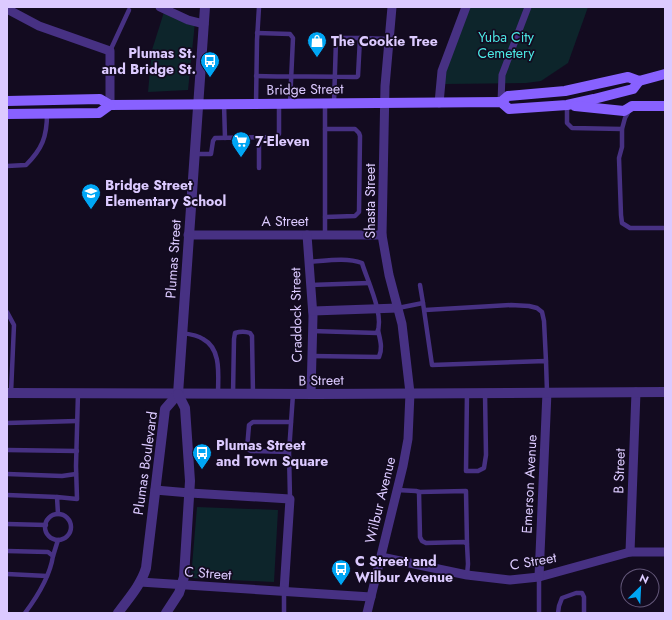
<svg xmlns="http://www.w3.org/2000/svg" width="672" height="620" viewBox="0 0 672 620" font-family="Jost,sans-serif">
  <rect width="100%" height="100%" fill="#130b20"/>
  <g fill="#0d252b">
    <polygon points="469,7 588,7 568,63 541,81 526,83 445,84 445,72"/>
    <polygon points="165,9 195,22 188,90 148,92 152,50"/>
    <polygon points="197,507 278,510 274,582 191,578"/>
  </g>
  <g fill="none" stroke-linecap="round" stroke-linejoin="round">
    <g stroke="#473183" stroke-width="4.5">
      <polyline points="257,33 290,34 293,38 290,103"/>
      <polyline points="360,38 390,39"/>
      <polyline points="110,51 129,10"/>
      <path d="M256,76C290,77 323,76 357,77L358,76L360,38H337L336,40L334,103"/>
      <polyline points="224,104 225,138"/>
      <polyline points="256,104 257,40 259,7"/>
      <polyline points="567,105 567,123 572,128 622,129"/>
      <polyline points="629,111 625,118 622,129 622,147 619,158 621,215 622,223 630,228 665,228"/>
      <polyline points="194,154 211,154 213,141 215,138 275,137 279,134 279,104"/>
      <path d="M7,166L26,165C42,149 47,137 47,114"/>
      <polyline points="259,168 259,138"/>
      <polyline points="325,217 355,216 359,212 360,136 359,133 355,129 325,129"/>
      <polyline points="325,235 325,103"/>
      <path d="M309,262C325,261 346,257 362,263C367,280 385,316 377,333L312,331"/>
      <polyline points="310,285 369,283"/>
      <polyline points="420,285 423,303"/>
      <polyline points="398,308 423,303 432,365 546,361 547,392"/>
      <polyline points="425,310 511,305 529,306 537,308 542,312 544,321 546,361"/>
      <polyline points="7,312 14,325 11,393"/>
      <path d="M182,333C189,334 197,335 203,339C222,349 218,376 218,394"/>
      <path d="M312,356L379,357C383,348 380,340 378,330"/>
      <polyline points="467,392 466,471 478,471 484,468 486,455 485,393"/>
      <path d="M233,394L234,339L235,333C241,331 245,331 250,333L252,336L253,394"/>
      <polyline points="7,423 77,421"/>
      <polyline points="7,450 77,451"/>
      <polyline points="289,452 251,451 247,449 249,425 253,422 291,422"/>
      <polyline points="7,474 62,476 76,474"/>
      <polyline points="397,490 416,491 419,492 420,537 422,541 426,543 464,542 467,544 468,564 467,575"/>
      <polyline points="419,492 466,491 467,544"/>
      <polyline points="7,495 57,497"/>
      <polyline points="290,499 289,452 293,394"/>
      <polyline points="58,514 57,497 77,499 76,466 78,393"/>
      <circle cx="58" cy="527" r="13"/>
      <polyline points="7,524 46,525"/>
      <path d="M7,551L48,552L53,556C50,576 37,597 25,613"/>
      <polyline points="53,556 58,540"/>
      <polyline points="7,574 47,576"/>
      <polyline points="284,613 284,591"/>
      <polyline points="539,613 539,577"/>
      <polyline points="558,613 559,606 562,598 576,593 582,593 584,597 584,613"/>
    </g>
    <polyline stroke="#473183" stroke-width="7" points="501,102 502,75 528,7"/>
    <g stroke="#473183" stroke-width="9">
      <polyline points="160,7 188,20 204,24"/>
      <polyline points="7,9 39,26 110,51 110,105"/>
      <polyline points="439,103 442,71 466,7"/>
      <polyline points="188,235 382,235"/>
      <polyline points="307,235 313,316 311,394"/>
      <polyline points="313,311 398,308"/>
      <polyline points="155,490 190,493 290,499 284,591"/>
      <polyline points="630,552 636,392"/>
      <polyline points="381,557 467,575 510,580 539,577 630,552 665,552"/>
      <polyline points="539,577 547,392"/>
      <polyline points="140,582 371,597"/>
      <polyline points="367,613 403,466 408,439 410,393 402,324 389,275 382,235 385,86 392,7"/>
    </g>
    <g stroke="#473183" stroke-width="10">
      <polyline points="7,393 317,394 665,392"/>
      <polyline points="178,394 205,7"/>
      <path d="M118,613C128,599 141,585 146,568L165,409L178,394"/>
      <polyline points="166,613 179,593 184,577 190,481 185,408 178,394"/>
    </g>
    <g stroke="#8861ff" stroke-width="10">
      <polyline points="7,101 100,99 110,105 501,102 509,109 567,105 594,99 633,89 639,81"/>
      <polyline points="501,102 508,96 565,91 628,77 639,81 665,74"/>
      <polyline points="575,106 624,111 632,106 665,106"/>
      <polyline points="7,114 99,113 110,105"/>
    </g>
  </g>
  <defs>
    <g id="shop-pin" transform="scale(1)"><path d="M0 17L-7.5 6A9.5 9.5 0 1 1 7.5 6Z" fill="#00a6f5" stroke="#130b20"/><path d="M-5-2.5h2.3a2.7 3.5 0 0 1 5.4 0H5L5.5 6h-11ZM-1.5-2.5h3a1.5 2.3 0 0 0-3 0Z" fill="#fff"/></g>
    <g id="bus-pin" transform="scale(1)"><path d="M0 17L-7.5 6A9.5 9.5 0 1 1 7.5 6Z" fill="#00a6f5" stroke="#130b20"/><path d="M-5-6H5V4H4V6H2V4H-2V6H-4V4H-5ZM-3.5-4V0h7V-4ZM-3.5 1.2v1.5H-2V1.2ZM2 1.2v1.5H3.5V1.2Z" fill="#fff"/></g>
    <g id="supermarket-pin" transform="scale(1)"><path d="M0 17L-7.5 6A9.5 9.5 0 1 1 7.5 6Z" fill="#00a6f5" stroke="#130b20"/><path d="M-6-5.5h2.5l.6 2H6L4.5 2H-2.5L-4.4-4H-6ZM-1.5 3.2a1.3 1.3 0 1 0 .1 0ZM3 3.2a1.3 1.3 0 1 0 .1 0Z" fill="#fff"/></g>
    <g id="school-pin" transform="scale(1)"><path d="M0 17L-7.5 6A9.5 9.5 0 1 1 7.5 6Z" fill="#00a6f5" stroke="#130b20"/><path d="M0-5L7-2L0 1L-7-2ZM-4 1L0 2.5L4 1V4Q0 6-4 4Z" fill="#fff"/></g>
  </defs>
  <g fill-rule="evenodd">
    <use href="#shop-pin" x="317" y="41"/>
    <use href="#bus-pin" x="210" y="61"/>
    <use href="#supermarket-pin" x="241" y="141"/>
    <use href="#school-pin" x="91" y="193"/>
    <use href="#bus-pin" x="202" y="453"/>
    <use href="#bus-pin" x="341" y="569"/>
  </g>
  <g text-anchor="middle" stroke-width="3.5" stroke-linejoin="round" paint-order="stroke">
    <g font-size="14" fill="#4ce9e5" stroke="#130b20">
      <text x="506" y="42">Yuba City<tspan x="506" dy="16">Cemetery</tspan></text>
    </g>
    <g font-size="14" font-weight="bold" fill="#dccaff" stroke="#130b20" text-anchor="start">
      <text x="331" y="46">The Cookie Tree</text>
      <text x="196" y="58" text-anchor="end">Plumas St.<tspan x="196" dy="16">and Bridge St.</tspan></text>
      <text x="255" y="146">7-Eleven</text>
      <text x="105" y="190">Bridge Street<tspan x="105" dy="16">Elementary School</tspan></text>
      <text x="216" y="450">Plumas Street<tspan x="216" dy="16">and Town Square</tspan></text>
      <text x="355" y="566">C Street and<tspan x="355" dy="16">Wilbur Avenue</tspan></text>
    </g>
    <g font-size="14" fill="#dccaff" stroke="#130b20">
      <text transform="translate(305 89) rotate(-1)" y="5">Bridge Street</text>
      <text transform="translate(370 201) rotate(-90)" y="5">Shasta Street</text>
      <text x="285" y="226">A Street</text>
      <text transform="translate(173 259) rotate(-86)" y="5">Plumas Street</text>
      <text transform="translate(296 315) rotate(-91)" y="5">Craddock Street</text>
      <text transform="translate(321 380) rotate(-1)" y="5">B Street</text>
      <text transform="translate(145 463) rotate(-82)" y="5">Plumas Boulevard</text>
      <text transform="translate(619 471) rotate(-88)" y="5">B Street</text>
      <text transform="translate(529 484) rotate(-87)" y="5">Emerson Avenue</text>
      <text transform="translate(380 500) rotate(-76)" y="5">Wilbur Avenue</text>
      <text transform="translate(533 561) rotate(-10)" y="5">C Street</text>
      <text transform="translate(208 573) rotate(4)" y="5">C Street</text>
    </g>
  </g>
  <rect width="672" height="620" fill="none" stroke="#dccaff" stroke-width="16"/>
  <g transform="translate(640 588) rotate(24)"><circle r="19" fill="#130b20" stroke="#635779"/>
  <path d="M0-3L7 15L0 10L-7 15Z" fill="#00a6f5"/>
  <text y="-6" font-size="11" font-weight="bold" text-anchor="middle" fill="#dccaff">N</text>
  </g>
</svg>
